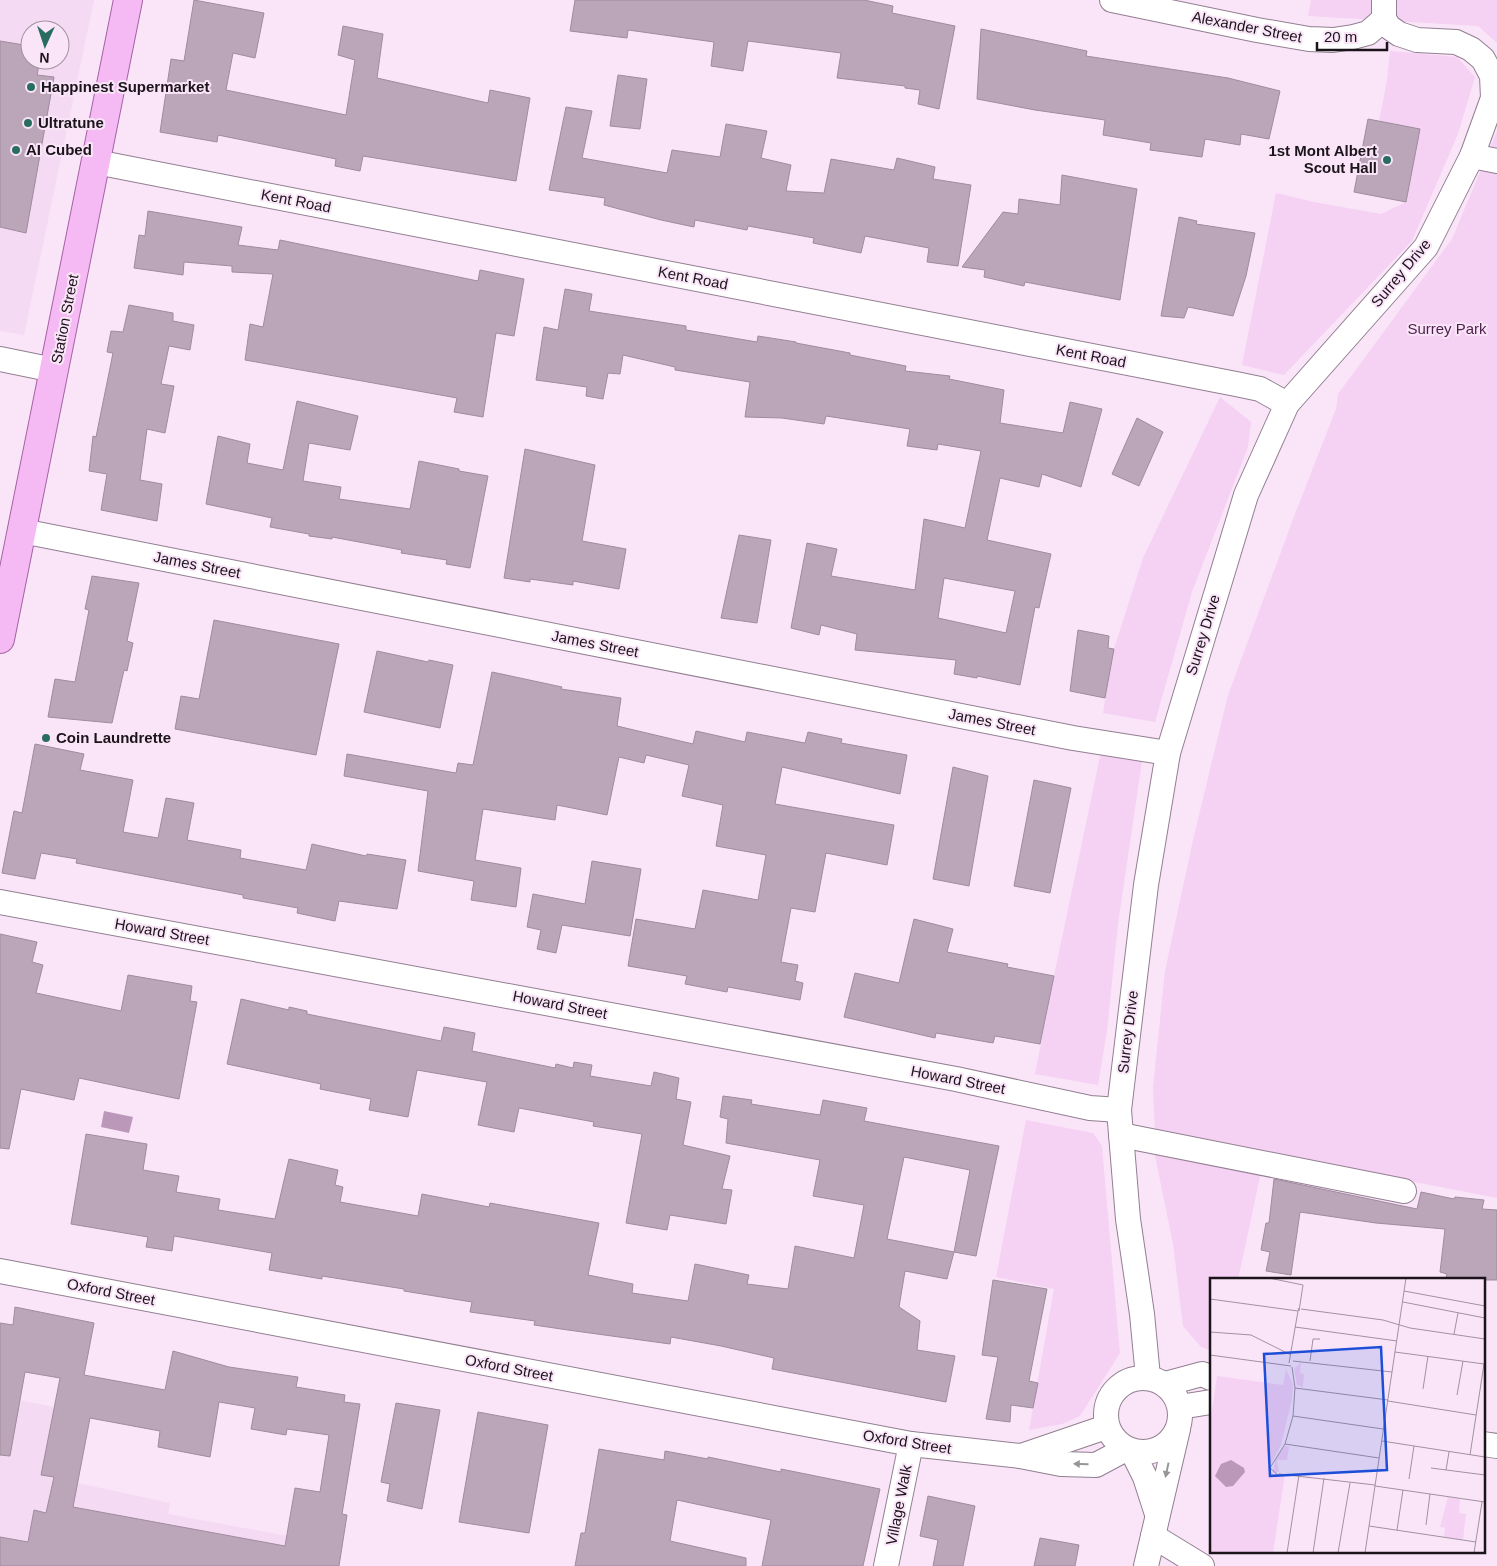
<svg xmlns="http://www.w3.org/2000/svg" width="1497" height="1566" viewBox="0 0 1497 1566" font-family="Arial,sans-serif">
  <rect width="100%" height="100%" fill="#fae5f8"/>
  <g fill="#f5daf3" fill-rule="evenodd">
    <path d="M0,0H94L24,335L0,331ZM30,30H60V60H30Z"/>
    <polygon points="0,1396 54,1407 41,1475 170,1503 168,1514 288,1536 283,1566 0,1566"/>
  </g>
  <g fill="#f5d1f3">
    <polygon points="1311,0 1497,0 1497,43 1478,26 1308,16"/>
    <polygon points="1390,51 1457,57 1475,77 1458,134 1412,241 1284,375 1242,365 1276,193 1314,202 1381,214 1406,202 1420,129 1379,121 1387,81"/>
    <polygon points="1497,131 1497,1198 1265,1153 1238,1280 1211,1280 1211,1351 1201,1347 1183,1326 1173,1244 1152,1141 1155,1132 1153,1088 1165,971 1193,840 1228,695 1295,514 1336,409 1338,394 1452,239"/>
    <polygon points="1220,397 1251,422 1248,447 1192,592 1155,722 1103,713 1114,649 1143,558"/>
    <polygon points="1101,752 1142,761 1118,924 1107,1031 1098,1085 1035,1074 1054,976"/>
    <polygon points="1026,1120 1093,1133 1102,1146 1120,1353 1080,1416 1062,1424 1029,1430 1054,1289 996,1277"/>
  </g>
  <polygon fill="#bb98b9" points="104,1111 133,1117 129,1133 101,1127"/>
  <g fill="#bba6b9" stroke="#9f8b9e" fill-rule="evenodd">
    <polygon points="194,0 264,13 255,58 233,53 226,90 346,115 355,60 338,55 343,26 383,34 377,78 488,103 490,90 530,98 516,181 363,156 360,171 335,166 336,159 218,135 217,142 160,132 171,59 184,61"/>
    <polygon points="575,0 864,0 893,6 892,13 955,26 939,109 918,104 920,90 905,88 905,86 837,78 841,53 748,41 743,71 711,66 714,42 628,30 627,38 570,31"/>
    <polygon points="981,29 1087,51 1086,56 1228,78 1280,91 1269,139 1241,134 1240,145 1205,139 1202,157 1150,150 1151,143 1103,135 1105,120 1035,110 977,99"/>
    <polygon points="0,41 30,46 30,60 40,60 37,75 54,77 26,233 0,227"/>
    <polygon points="618,75 647,79 640,129 610,126"/>
    <polygon points="566,107 592,111 582,158 667,173 672,150 720,157 726,124 767,131 761,158 791,165 786,191 824,193 831,159 894,170 897,158 935,167 933,179 971,185 958,266 927,262 929,248 865,236 861,253 813,243 814,238 748,226 747,230 695,220 694,227 661,220 604,205 605,198 549,190"/>
    <polygon points="1368,119 1420,129 1406,202 1354,192"/>
    <polygon points="1062,175 1137,189 1120,300 1025,282 1024,286 984,277 985,270 962,267 1003,212 1018,214 1019,199 1060,205"/>
    <polygon points="148,211 242,227 238,245 278,250 280,240 478,281 480,270 524,279 514,336 496,333 483,417 454,412 457,398 245,360 250,324 263,327 273,274 232,272 232,266 184,262 183,275 134,268 139,235 145,236"/>
    <polygon points="1179,217 1197,221 1196,224 1255,233 1246,276 1233,316 1188,307 1184,318 1161,316"/>
    <path d="M565,289L592,294L589,311L686,326V330L757,342L758,336L796,342V343L850,353V355L906,366L905,371L950,376L949,379L1004,390L1000,423L1063,433L1070,402L1102,409L1081,487L1042,474L1039,487L1000,478L987,540L1051,554L1039,608L1035,607L1020,685L977,676V678L954,674L956,660L855,650L857,634L821,625L819,635L791,628L807,543L837,549L831,576L915,590L924,519L965,528L981,451L938,444L937,450L907,446L910,429L826,416L824,424L782,418L745,417L750,382L675,370V367L623,355L620,374L608,373L603,399L586,396L587,387L536,380L544,327L558,330ZM944,578L1015,591L1006,633L938,618Z"/>
    <polygon points="129,305 173,313 173,321 194,325 190,350 169,346 161,384 174,386 165,433 147,429 140,480 162,484 157,521 101,510 107,474 89,471 93,436 96,437 113,353 107,352 111,331 123,332"/>
    <polygon points="297,401 358,416 350,450 309,443 303,481 341,487 339,499 410,509 419,461 459,469 459,471 488,476 470,568 446,564 447,560 401,553 402,550 332,537 332,539 309,536 309,534 270,527 272,518 206,504 218,436 250,444 247,463 283,470"/>
    <polygon points="1137,418 1163,432 1139,486 1112,474"/>
    <polygon points="525,449 595,465 582,541 626,549 619,589 573,581 573,585 530,579 530,582 504,578"/>
    <polygon points="739,535 771,540 757,623 721,618"/>
    <polygon points="92,576 139,583 127,641 133,643 127,671 124,670 112,723 48,717 55,679 75,682 89,610 85,609"/>
    <polygon points="214,620 339,644 316,755 175,729 181,696 199,699"/>
    <polygon points="1078,630 1109,636 1108,648 1114,649 1105,698 1070,691"/>
    <polygon points="377,651 428,662 429,660 453,665 440,728 364,712"/>
    <polygon points="492,672 562,687 561,689 621,698 617,726 693,744 696,731 745,742 747,732 805,743 808,732 842,739 841,743 907,755 900,794 782,767 775,804 894,825 887,865 826,853 815,912 791,908 781,962 798,965 795,981 803,983 800,1000 728,987 727,992 685,984 687,976 628,966 636,919 695,929 703,890 758,900 766,855 716,846 723,805 682,796 689,765 646,755 644,763 619,757 607,815 557,805 555,820 483,809 475,860 521,868 516,907 471,900 474,881 418,871 428,791 344,776 347,754 456,773 458,763 473,765"/>
    <polygon points="35,744 84,754 80,770 133,780 123,832 158,838 166,798 194,803 187,840 241,850 240,858 306,870 312,844 366,856 367,854 406,860 397,909 339,901 335,921 297,913 298,908 243,898 243,895 76,863 77,859 41,853 35,879 2,873 14,811 22,813"/>
    <polygon points="953,767 988,776 969,886 933,879"/>
    <polygon points="1034,780 1071,788 1050,893 1014,886"/>
    <polygon points="592,861 641,869 630,936 562,925 556,953 537,949 541,930 527,927 533,894 585,904"/>
    <polygon points="914,919 953,929 947,952 1008,964 1007,967 1054,976 1040,1044 995,1036 993,1043 936,1033 935,1038 844,1017 855,973 899,983"/>
    <polygon points="0,934 37,942 32,962 43,965 36,993 121,1011 128,975 192,986 190,1001 197,1002 179,1099 79,1078 74,1100 21,1089 9,1149 0,1148"/>
    <polygon points="241,999 289,1010 289,1007 307,1011 307,1014 441,1041 444,1027 475,1033 472,1051 555,1068 556,1064 573,1068 574,1062 592,1065 590,1076 651,1086 654,1072 679,1078 676,1099 691,1102 683,1145 730,1156 722,1189 732,1190 726,1224 670,1215 667,1230 626,1223 642,1134 593,1126 594,1122 519,1108 514,1132 478,1125 487,1082 417,1070 408,1117 369,1110 371,1099 320,1089 321,1084 227,1064"/>
    <path d="M723,1096L752,1100L751,1104L820,1115L823,1100L867,1108L864,1121L999,1146L976,1256L954,1252L947,1279L905,1271L899,1307L920,1321L917,1350L955,1356L946,1402L772,1369L774,1358L721,1346L671,1337L670,1344L568,1330L534,1325L535,1321L470,1312L472,1302L404,1291V1289L322,1276V1279L269,1270L272,1253L174,1236L172,1251L146,1247L148,1237L71,1224L86,1134L147,1144L143,1170L179,1176L176,1192L220,1199L218,1210L275,1219L289,1159L338,1170L335,1185L343,1187L340,1202L418,1216L422,1194L489,1207L490,1203L599,1223L588,1275L633,1284L632,1293L688,1301L695,1264L749,1275L747,1284L788,1289L795,1246L854,1258L864,1205L813,1196L820,1160L726,1143L728,1119L720,1117ZM904,1157L970,1170L954,1252L887,1239Z"/>
    <polygon points="1274,1179 1417,1209 1421,1192 1454,1199 1455,1197 1484,1200 1482,1209 1497,1210 1497,1280 1445,1280 1447,1274 1440,1272 1445,1229 1376,1223 1300,1212 1291,1275 1266,1271 1270,1252 1261,1250 1266,1223 1269,1223"/>
    <polygon points="993,1280 1047,1289 1029,1381 1038,1383 1033,1408 1011,1405 1010,1422 986,1419 998,1357 982,1355"/>
    <path d="M15,1307L94,1323L84,1375L165,1390L173,1351L229,1367L298,1377L296,1387L345,1395L344,1402L360,1404L342,1514L347,1515L339,1566H0V1537L28,1542L34,1510L46,1513L54,1477L41,1475L60,1378L25,1372L10,1456L0,1455V1323L13,1325ZM219,1402L255,1408L251,1429L286,1435L287,1429L329,1435L320,1492L295,1488L285,1546L73,1507L90,1418L160,1431L158,1447L210,1457Z"/>
    <polygon points="396,1403 440,1410 422,1509 387,1501 390,1484 381,1482"/>
    <polygon points="478,1412 548,1425 529,1533 459,1522"/>
    <polygon points="599,1449 664,1460 665,1451 708,1459 708,1457 781,1472 781,1469 880,1489 863,1566 762,1566 771,1520 677,1500 670,1541 746,1558 746,1566 575,1566 581,1533 585,1533"/>
    <polygon points="928,1496 975,1506 963,1566 933,1566 938,1540 920,1536"/>
    <polygon points="1040,1538 1079,1545 1075,1566 1034,1566"/>
  </g>
  <g fill="none" stroke-linecap="round" stroke-linejoin="round">
    <g stroke="#927f91" stroke-width="26">
      <g id="minor">
        <polyline points="1112,0 1257,30 1309,39 1333,40 1353,37 1368,33 1384,19"/>
        <polyline points="1472,156 1497,161"/>
        <polyline points="96,162 1236,384 1260,389 1287,404"/>
        <polyline points="0,359 54,370"/>
        <polyline points="22,531 1073,738 1168,753"/>
        <polyline points="0,902 956,1079 1090,1108 1119,1110"/>
        <polyline points="1121,1135 1404,1191"/>
        <polyline points="0,1271 911,1444 1020,1456 1061,1464 1096,1465 1126,1449"/>
        <polyline points="1148,1377 1142,1314 1128,1219 1119,1110 1146,885 1168,753 1246,495 1287,404 1426,247 1472,156 1493,98 1492,76 1483,59 1471,49 1456,42 1417,40 1399,34 1389,27 1384,19 1384,0"/>
        <circle cx="1143" cy="1415" r="37"/>
        <polyline points="1165,1384 1202,1374 1211,1378"/>
        <polyline points="1180,1407 1211,1402"/>
        <polyline points="1483,1444 1497,1446"/>
        <polyline points="1132,1451 1145,1477 1157,1514"/>
        <polyline points="1021,1456 1106,1427"/>
        <polyline points="1153,1536 1202,1566"/>
        <polyline points="886,1566 911,1444"/>
        <polyline points="1146,1566 1178,1429"/>
      </g>
    </g>
    <g stroke="#a562a4" stroke-width="30">
      <polyline id="major" points="0,639 128,0"/>
    </g>
    <use href="#minor" stroke="#fff" stroke-width="24"/>
    <use href="#major" stroke="#f5baf4" stroke-width="28"/>
  </g>
  <defs><path id="oneway-solid" d="M-6-.8H1V-3.2L6.5 0L1 3.2V.8H-6Z" transform="scale(1.25)"/></defs>
  <g fill="#989598">
    <use href="#oneway-solid" transform="translate(1081 1464) rotate(-179)"/>
    <use href="#oneway-solid" transform="translate(1167 1470) rotate(102)"/>
  </g>
  <g fill="#296d60" stroke="#fae5f8" stroke-width="2">
    <circle cx="31" cy="87" r="5"/>
    <circle cx="28" cy="123" r="5"/>
    <circle cx="16" cy="150" r="5"/>
    <circle cx="1387" cy="160" r="5"/>
    <circle cx="46" cy="738" r="5"/>
  </g>
  <g text-anchor="middle" stroke-width="4" stroke-linejoin="round" paint-order="stroke">
    <g font-size="15" fill="#1b141b" stroke="#fae5f8">
      <text transform="translate(1247 27) rotate(11)" y="5">Alexander Street</text>
      <text transform="translate(296 201) rotate(11)" y="5">Kent Road</text>
      <text transform="translate(1401 273) rotate(-50)" y="5">Surrey Drive</text>
      <text transform="translate(693 278) rotate(11)" y="5">Kent Road</text>
      <text transform="translate(65 319) rotate(-79)" y="5">Station Street</text>
      <text transform="translate(1091 356) rotate(11)" y="5">Kent Road</text>
      <text transform="translate(197 565) rotate(11)" y="5">James Street</text>
      <text transform="translate(1203 635) rotate(-73)" y="5">Surrey Drive</text>
      <text transform="translate(595 644) rotate(11)" y="5">James Street</text>
      <text transform="translate(992 722) rotate(11)" y="5">James Street</text>
      <text transform="translate(162 932) rotate(10)" y="5">Howard Street</text>
      <text transform="translate(560 1005) rotate(11)" y="5">Howard Street</text>
      <text transform="translate(1128 1032) rotate(-83)" y="5">Surrey Drive</text>
      <text transform="translate(958 1080) rotate(11)" y="5">Howard Street</text>
      <text transform="translate(111 1292) rotate(11)" y="5">Oxford Street</text>
      <text transform="translate(509 1368) rotate(11)" y="5">Oxford Street</text>
      <text transform="translate(907 1442) rotate(9)" y="5">Oxford Street</text>
      <text transform="translate(899 1505) rotate(-79)" y="5">Village Walk</text>
    </g>
    <g font-size="15" font-weight="bold" fill="#1b141b" stroke="#fae5f8" text-anchor="start">
      <text x="41" y="92">Happinest Supermarket</text>
      <text x="38" y="128">Ultratune</text>
      <text x="26" y="155">AI Cubed</text>
      <text x="1377" y="156" text-anchor="end">1st Mont Albert<tspan x="1377" dy="17">Scout Hall</tspan></text>
      <text x="56" y="743">Coin Laundrette</text>
    </g>
    <g font-size="15" fill="#4b1f4a" stroke="#fae5f8">
      <text x="1447" y="334">Surrey Park</text>
    </g>
  </g>
  <g transform="translate(1210 1278)">
    <rect width="275" height="275" fill="#fae5f8"/>
    <path d="M91,84L90,95L94,96L93,109L87,107L84,91ZM76,91L83,107L82,121L71,167L59,190L62,196H75L63,275H0V147L7,98L73,107ZM75,168L79,169L77,182H67L69,194H63L66,179ZM238,219L250,221L249,235L256,236L253,262L234,259L235,250L230,249Z" fill="#f5d1f3"/>
    <path d="M21,182L34,190L35,194L23,208L16,209L5,198L11,186Z" fill="#bb98b9"/>
    <path fill="none" stroke="#a191a0" stroke-width="1" d="M59,0L93,7L89,33L88,30M194,13L275,28M0,21L88,33M193,24L275,40M91,31L173,42L200,50M85,49L187,63M200,50L275,61M0,54L41,57L81,77M244,56L248,35M185,74L274,86M0,77L81,88M83,83L182,94M100,83L103,61H110M79,85L88,33M85,110L178,122M213,111L218,78M247,117L253,83M178,123L266,137M83,138L173,151M172,163L275,179M75,166L169,180M260,177L274,86M221,190L275,197M236,192L239,174M69,196L165,207M69,198L60,190L75,166L83,138L85,110L82,89M199,201L204,168M165,208L275,224M216,247L220,216M159,248L266,264M187,252L193,212M77,275L89,197M103,275L114,200M128,275L140,205M155,275L196,0M264,275L272,224"/>
    <path fill="#1d4ed8" fill-opacity="0.15" stroke="#1d4ed8" stroke-width="2.5" d="M171,69L177,192L60,198L54,76Z"/>
    <rect width="275" height="275" fill="none" stroke="#1b141b" stroke-width="2.5"/>
  </g>
  <g transform="translate(45 45) rotate(183)"><circle r="24" fill="#fae5f8" stroke="#a191a0"/>
  <path d="M0-4L9 19L0 12L-9 19Z" fill="#296d60"/>
  <text y="-8" font-size="14" font-weight="bold" text-anchor="middle" fill="#1b141b">N</text>
  </g>
  <path d="M1317 42v8h70v-8" fill="none" stroke="#1b141b" stroke-width="2.5"/>
  <text x="1324" y="42" font-size="15" fill="#1b141b" stroke="#fae5f8" stroke-width="4" paint-order="stroke">20 m</text>
</svg>
